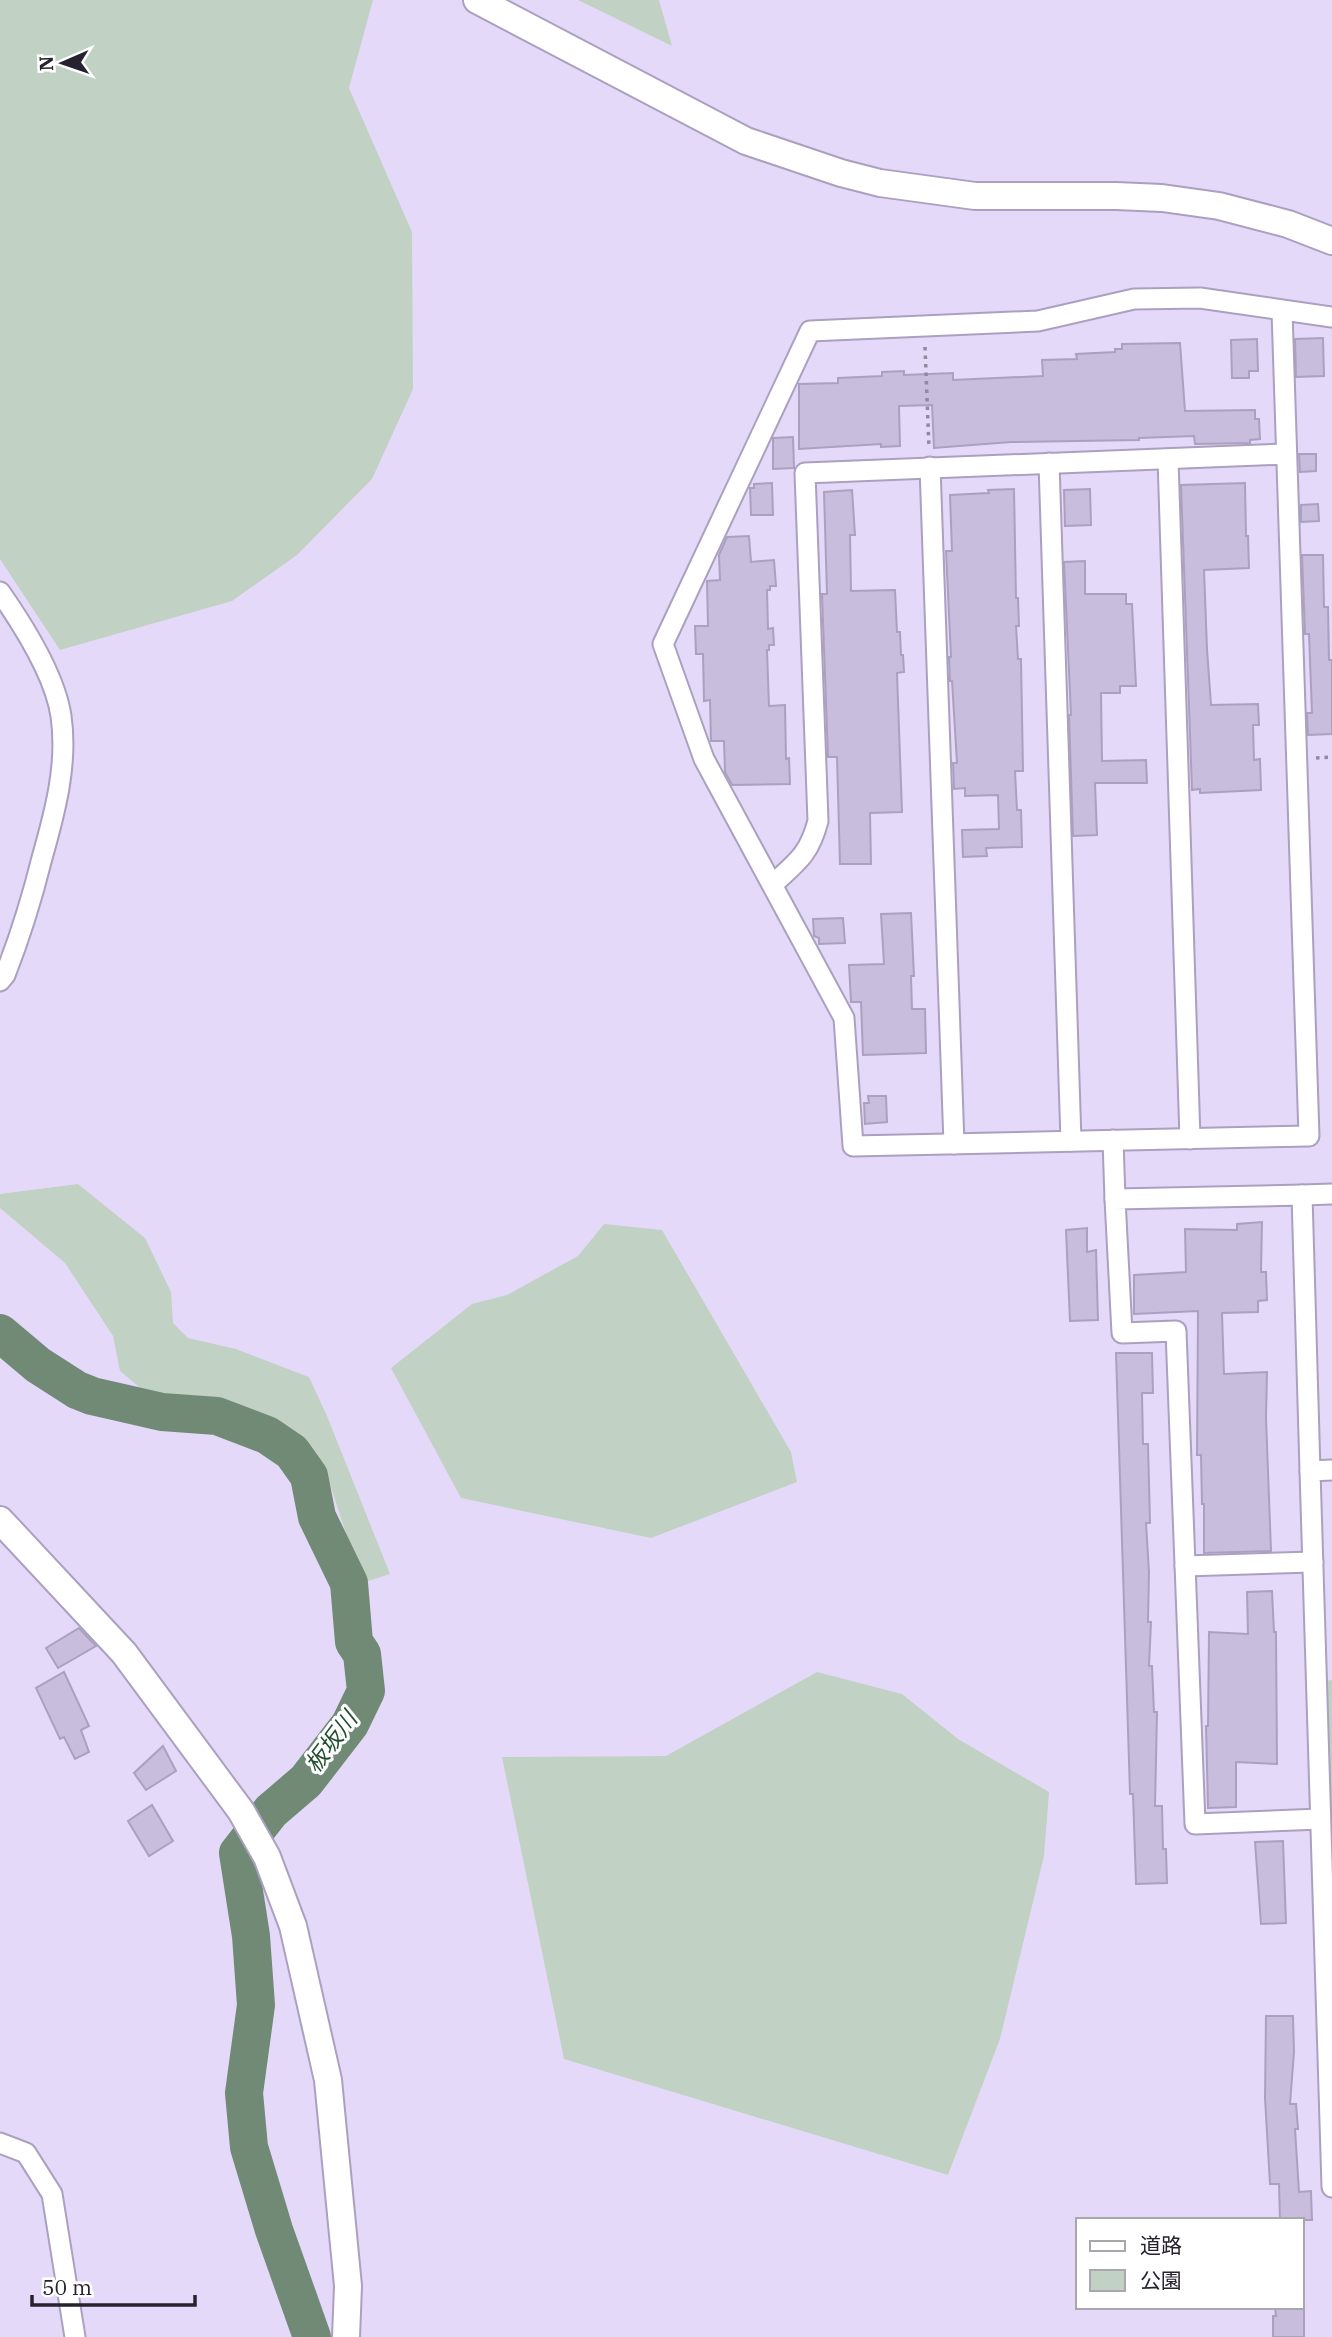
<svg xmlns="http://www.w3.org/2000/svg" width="1332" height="2337" viewBox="0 0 1332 2337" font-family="'IBM Plex Serif','Noto Sans JP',serif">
  <rect width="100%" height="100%" fill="#e5d9fa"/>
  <g fill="#c1d2c4">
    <polygon points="0,0 373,0 349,88 412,232 413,389 372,479 297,555 232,601 60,650 0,559"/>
    <polygon points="578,0 659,0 672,46"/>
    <polygon points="78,1184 145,1238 171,1292 173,1323 188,1338 236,1349 309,1377 327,1416 390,1574 362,1583 330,1484 293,1432 144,1391 120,1371 113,1336 65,1263 0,1208 0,1194"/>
    <polygon points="604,1224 662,1230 791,1452 797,1482 651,1538 461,1498 391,1368 472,1304 507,1295 578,1256"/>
    <polygon points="817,1672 902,1694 958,1739 1049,1792 1044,1856 1000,2039 948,2175 564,2059 502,1757 666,1756"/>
    <polygon points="1332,1680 1332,1857 1325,1681"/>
  </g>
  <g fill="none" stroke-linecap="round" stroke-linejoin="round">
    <polyline stroke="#718a76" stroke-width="38" points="0,1333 38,1365 77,1390 92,1396 162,1412 217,1416 267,1435 292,1452 309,1476 317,1517 349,1583 354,1642 362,1654 366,1691 350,1724 306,1781 271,1811 238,1853 251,1936 256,2005 244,2093 249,2147 274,2230 312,2337"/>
  </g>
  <g fill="#c8bddd" stroke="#aba0bf" stroke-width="2">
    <polygon points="1323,338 1324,376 1296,377 1295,339"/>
    <polygon points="1257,339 1258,371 1249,371 1249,378 1232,378 1231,340"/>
    <polygon points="1180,343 1185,411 1255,410 1255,419 1259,419 1260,439 1250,440 1250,443 1195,444 1194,436 1139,438 1139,440 1011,442 934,448 932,405 899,406 900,446 881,447 881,444 799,449 799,384 838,383 838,378 882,376 882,372 904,371 904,375 953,373 953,380 1043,376 1042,360 1077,359 1076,354 1115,352 1115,349 1122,349 1122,344"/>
    <polygon points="793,437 794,468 773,469 773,438"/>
    <polygon points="1299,454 1316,454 1316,471 1300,472"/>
    <polygon points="772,483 773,515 751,515 750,488 754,488 754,484"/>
    <polygon points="1245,483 1246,536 1248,536 1249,568 1204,570 1207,649 1211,705 1258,704 1259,725 1253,725 1254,760 1260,759 1261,790 1200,793 1200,789 1192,790 1181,485"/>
    <polygon points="1014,489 1016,598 1018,598 1019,626 1016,626 1018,659 1021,659 1023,771 1015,771 1017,810 1021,810 1022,847 986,848 987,856 963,857 962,830 999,829 998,795 965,796 965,788 954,789 953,763 957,763 952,681 950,681 949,657 951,657 946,551 952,551 950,495 989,493 988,490"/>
    <polygon points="1090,489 1091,525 1065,526 1064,490"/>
    <polygon points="852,490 855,535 850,535 851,591 895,590 897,632 900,632 901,655 903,655 904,672 897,673 902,812 870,813 871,864 840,864 837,757 828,757 822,594 827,594 824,492"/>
    <polygon points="1318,504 1319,521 1301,522 1301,505"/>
    <polygon points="749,536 751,562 774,560 776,586 770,586 770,590 767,590 768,629 773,628 774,645 769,645 769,650 767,650 769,706 785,705 786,759 789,758 790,784 732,785 725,772 724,741 711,741 710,700 704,701 703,654 696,654 695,626 708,626 707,581 720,580 719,555 727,537"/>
    <polygon points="1302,555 1323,555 1324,607 1328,607 1329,660 1332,660 1332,734 1308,735 1307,713 1312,713 1309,634 1305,634"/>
    <polygon points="1085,561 1085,594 1126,594 1126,604 1132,604 1136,686 1120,686 1120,693 1101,693 1102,761 1146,760 1147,783 1095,783 1097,835 1073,836 1069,715 1071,715 1064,562"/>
    <polygon points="911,913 914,976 911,976 912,1009 925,1009 926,1053 863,1055 861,1002 851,1002 849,965 884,964 881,914"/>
    <polygon points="843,918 845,943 819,944 819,938 814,936 813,919"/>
    <polygon points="868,1096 886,1096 887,1122 865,1124 864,1103 869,1103"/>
    <polygon points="1262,1222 1261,1272 1266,1272 1267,1300 1258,1301 1258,1312 1222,1313 1224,1374 1267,1372 1266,1418 1271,1551 1204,1553 1204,1504 1202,1504 1201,1455 1197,1455 1198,1311 1134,1314 1134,1275 1186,1272 1185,1229 1237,1230 1237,1224"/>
    <polygon points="1087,1228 1087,1252 1096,1250 1098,1320 1070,1321 1066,1230"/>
    <polygon points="1116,1353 1152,1353 1153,1393 1142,1393 1143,1444 1148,1444 1150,1523 1146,1523 1149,1572 1148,1622 1151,1622 1149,1666 1152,1666 1154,1712 1157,1712 1155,1806 1162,1806 1163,1849 1166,1849 1167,1883 1136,1884 1133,1794 1130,1794 1129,1761"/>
    <polygon points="1272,1591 1274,1632 1276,1632 1277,1764 1236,1762 1236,1807 1208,1808 1206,1726 1208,1726 1209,1632 1248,1634 1247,1592"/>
    <polygon points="79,1628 96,1646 58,1668 46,1648"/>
    <polygon points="64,1672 89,1726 81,1730 89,1752 75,1759 64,1737 60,1739 36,1688"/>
    <polygon points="163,1746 176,1771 146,1790 134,1773"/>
    <polygon points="152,1805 173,1841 149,1856 128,1821"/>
    <polygon points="1283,1841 1286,1923 1261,1924 1255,1842"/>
    <polygon points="1266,2016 1293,2016 1294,2052 1290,2104 1296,2104 1298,2129 1295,2129 1299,2192 1311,2191 1312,2220 1280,2220 1279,2184 1270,2184 1265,2098"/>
    <polygon points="1275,2307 1304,2307 1304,2337 1273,2337 1273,2316 1276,2316"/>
  </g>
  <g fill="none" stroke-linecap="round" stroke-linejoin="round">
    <g stroke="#aba0bf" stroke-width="23">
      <g id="street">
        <polyline points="1282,311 1309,1136 853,1146 844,1018 704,759 663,644 810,331 1038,321 1134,299 1200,298 1332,317"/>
        <polyline points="1168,459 1190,1139"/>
        <polyline points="1049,463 1071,1141"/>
        <polyline points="930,467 954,1144"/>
        <path d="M0,592C23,625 55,675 61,716C68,764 55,812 42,858C32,898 20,937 5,975L0,981"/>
        <path d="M773,884C797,862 809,855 818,821L805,473L1286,454"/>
        <polyline points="1113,1140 1115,1199"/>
        <polyline points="1302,1195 1332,1194"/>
        <polyline points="1332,1470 1310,1471 1332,2187"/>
        <polyline points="1310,1471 1302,1195 1115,1199 1122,1333 1176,1331 1195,1824 1320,1819"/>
        <polyline points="1185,1566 1313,1562"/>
        <polyline points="0,2143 26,2153 52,2194 75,2337"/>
      </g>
    </g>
    <g stroke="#aba0bf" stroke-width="30">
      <g id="secondary">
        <polyline points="477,0 746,141 841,173 880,183 975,196 1116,196 1162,198 1219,206 1288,224 1332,241"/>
        <polyline points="0,1520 124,1653 241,1811 267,1857 293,1926 328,2080 348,2286 346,2337"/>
      </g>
    </g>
    <g stroke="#9189a0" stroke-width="3.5" stroke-dasharray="3.5 5" stroke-linecap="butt">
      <polyline points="925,347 929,448"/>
      <polyline points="1316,758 1332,757"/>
    </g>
    <use href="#street" stroke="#fff" stroke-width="19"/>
    <use href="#secondary" stroke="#fff" stroke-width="26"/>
  </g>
  <g text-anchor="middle" stroke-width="6" stroke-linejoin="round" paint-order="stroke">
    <g font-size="23" font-style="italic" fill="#234f30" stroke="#fff">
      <text transform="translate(331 1742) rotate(-53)" y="8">板坂川</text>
    </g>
  </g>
  <rect x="1076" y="2218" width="228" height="91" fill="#ffffff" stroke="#a8a7ab" stroke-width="2"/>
  <rect x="1090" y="2241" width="35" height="10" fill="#ffffff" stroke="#a8a7ab" stroke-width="2"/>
  <text x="1140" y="2253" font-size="21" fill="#26222e">道路</text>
  <rect x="1090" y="2270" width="35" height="21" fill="#c1d2c4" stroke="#a8a7ab" stroke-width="2"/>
  <text x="1140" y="2288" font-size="21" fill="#26222e">公園</text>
  <g transform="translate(63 63) rotate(268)" stroke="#ffffff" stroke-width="5" paint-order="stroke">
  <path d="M0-5L12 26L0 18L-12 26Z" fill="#26222e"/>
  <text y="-10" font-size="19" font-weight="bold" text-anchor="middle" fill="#26222e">N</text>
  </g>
  <path d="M32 2295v10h163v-10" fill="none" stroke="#26222e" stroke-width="3.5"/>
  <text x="42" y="2295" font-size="21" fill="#26222e" stroke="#ffffff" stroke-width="5" paint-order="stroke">50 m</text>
</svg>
